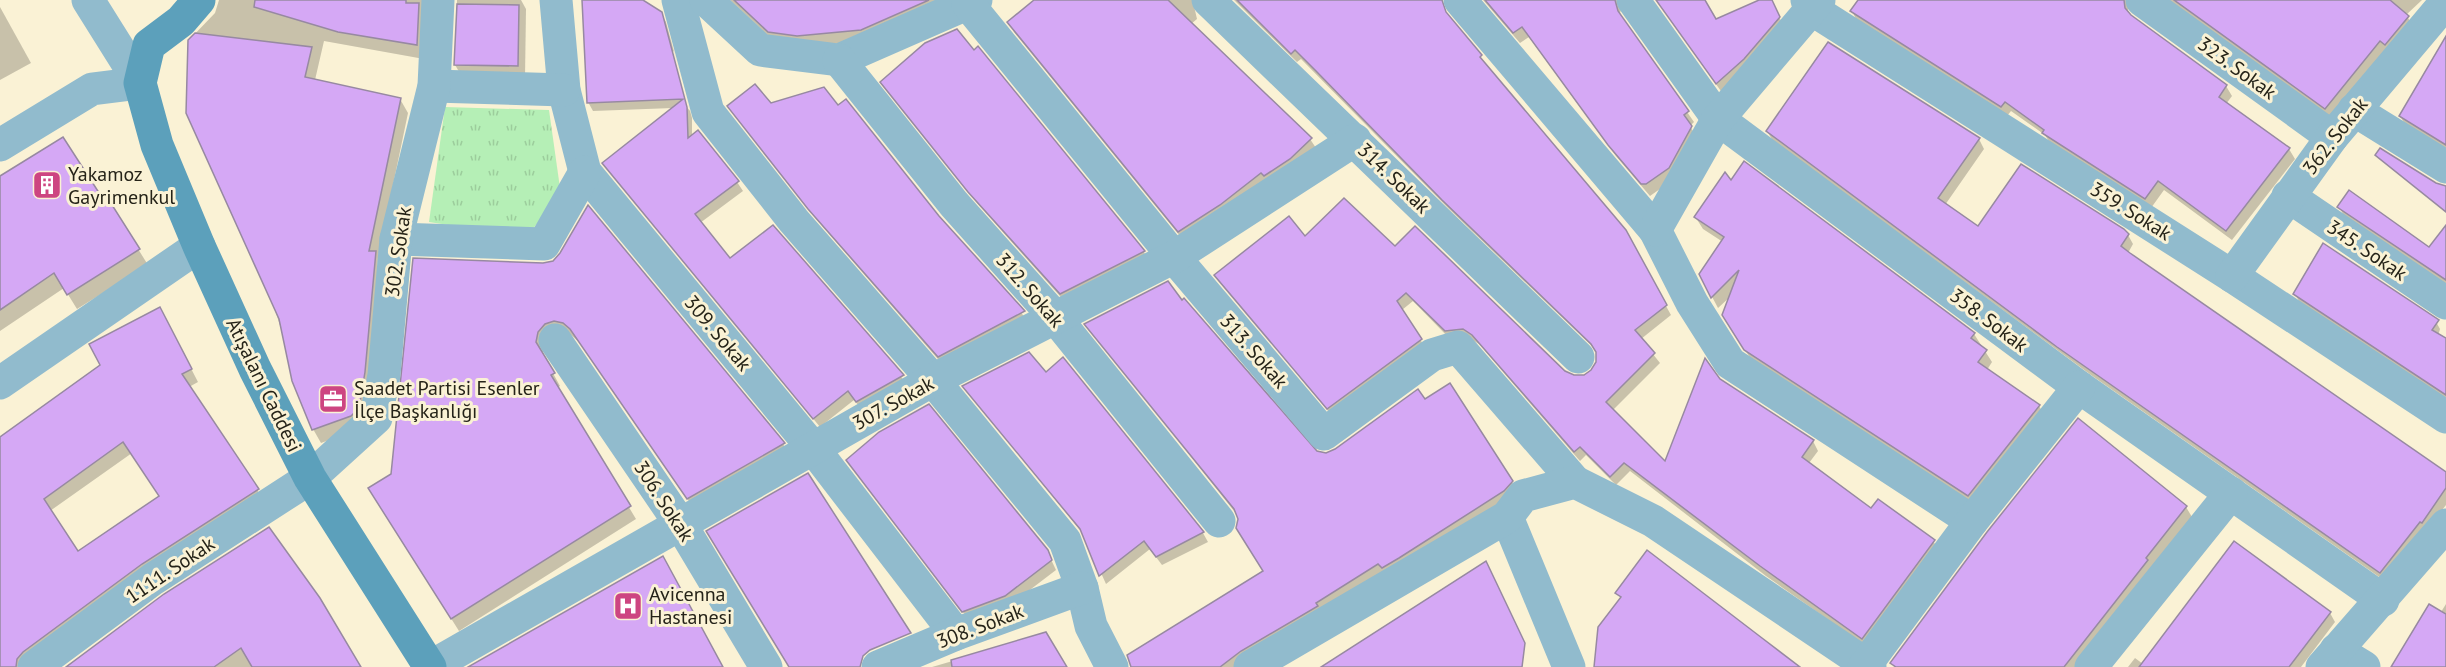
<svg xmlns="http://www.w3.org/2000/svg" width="2446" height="667" viewBox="0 0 2446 667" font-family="'PT Sans',sans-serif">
  <defs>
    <pattern id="grass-tufts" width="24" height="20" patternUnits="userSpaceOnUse" patternTransform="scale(1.5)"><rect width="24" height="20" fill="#b5efb6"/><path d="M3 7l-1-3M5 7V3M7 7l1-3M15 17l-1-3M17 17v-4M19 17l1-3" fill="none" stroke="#9ccd9c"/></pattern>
  </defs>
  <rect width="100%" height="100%" fill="#faf2d5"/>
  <polygon fill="url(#grass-tufts)" points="445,107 549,110 561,195 526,237 429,222"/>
  <g fill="#0003" fill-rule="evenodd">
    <polygon points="219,0 430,0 424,59 324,41 315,80 400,99 408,113 378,257 373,387 359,429 321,443 313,429 189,40 215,13"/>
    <polygon points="457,0 521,0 526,9 525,78 463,78 455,65"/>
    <path d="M583,0H640L661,13L666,22L692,118V136L737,182L743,191L700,223L730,260L773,227L908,385L863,411L854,400L820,427L604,164L673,108L593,111L588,102ZM674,51L690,111L686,106L671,52Z"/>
    <polygon points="730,0 958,0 868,41 804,46 776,43"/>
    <polygon points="1036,0 1198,0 1194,6 1197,19 1191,24 1310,139 1316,148 1184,241 1014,32 1009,23"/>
    <polygon points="1234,0 1420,0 1624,231 1671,315 1641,339 1660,363 1612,411 1665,464 1719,380 1813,441 1818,451 1809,463 1872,510 1933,541 1939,550 1867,647 1766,576 1630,471 1616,485 1586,455 1580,461 1479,344 1469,338 1451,340 1413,301 1402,310 1426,349 1333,417 1216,276 1304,239 1395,249 1574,377 1584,376 1592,371 1597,362 1598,352 1449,209 1301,59 1297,62"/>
    <polygon points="1483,0 1624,0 1620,13 1622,19 1694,122 1690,126 1697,138 1674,179 1650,196 1616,156 1529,37 1520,43"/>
    <polygon points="1656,0 1703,0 1716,21 1763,0 1771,0 1785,29 1723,94"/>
    <polygon points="1859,0 2132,0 2128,10 2129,16 2226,86 2232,96 2226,104 2289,149 2295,159 2232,240 2164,190 2151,208 2050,143 2045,135 2011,111 2007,116 1857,21 1852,11"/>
    <polygon points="2168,0 2422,0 2406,15 2414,27 2332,118"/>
    <polygon points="0,7 31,63 0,80"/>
    <polygon points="2446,45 2446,151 2406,126 2400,116"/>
    <polygon points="882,82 1144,252 1149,262 1067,304 976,202"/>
    <polygon points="770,105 938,217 1029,322 944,366 816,219 729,107"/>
    <polygon points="1767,131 1979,139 1984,149 1945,205 1978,228 2128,235 2133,244 2128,253 2446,474 2446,505 2385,581 2091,375 1773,141"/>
    <polygon points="0,178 103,201 107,199 148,265 77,309 64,288 0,331"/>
    <polygon points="1731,182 1974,334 1992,362 1987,370 2039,406 2046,418 1975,506 1752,361 1730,326 1731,296 1718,308 1700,274 1723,242 1703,229 1696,218"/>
    <polygon points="2339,207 2429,249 2446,227 2446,287 2346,219"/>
    <polygon points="588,208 783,444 790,456 695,510 579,342 571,335 544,345 543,355 560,386 557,388 636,519 459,631 377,501 392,475 544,264 553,262 561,254"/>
    <polygon points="2295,294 2435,320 2440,329 2438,336 2446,340 2446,399 2300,303"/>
    <polygon points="1181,303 1316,453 1326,454 1425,401 1512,482 1518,493 1241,667 1132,667 1265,572 1238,516 1086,324"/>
    <path d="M167,322L198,382L189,387L265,502L28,667H0V438ZM132,453L161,497L78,553L50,511Z"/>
    <polygon points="1063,359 1203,533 1208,542 1162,565 1150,549 1106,584 1084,535 964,387 1046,374"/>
    <polygon points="848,460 1047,551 1056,570 1010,605 969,620"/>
    <polygon points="2186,507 2192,517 2078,667 1894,667 1892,663"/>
    <polygon points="165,596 359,667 68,667"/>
    <polygon points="2446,604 2446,667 2393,667 2441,612"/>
    <polygon points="2330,613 2335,622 2301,667 2128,667 2135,658 2143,664"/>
    <polygon points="1042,635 1061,667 932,667"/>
  </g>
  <g fill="#d5a8f5" stroke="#9789a1" stroke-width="1.5" fill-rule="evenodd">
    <polygon points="255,0 406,0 406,3 419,3 417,45 338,32 254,7"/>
    <polygon points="582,0 643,0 662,12 687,107 688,138 698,130 739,181 695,214 730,258 773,225 904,375 856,402 848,391 813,419 602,163 683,99 587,103"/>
    <polygon points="734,0 929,0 861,30 797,36 768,32"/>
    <polygon points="1034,0 1168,0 1312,138 1290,159 1264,176 1261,173 1220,205 1178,232 1007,22"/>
    <polygon points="1237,0 1442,0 1446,12 1482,55 1480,57 1626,230 1667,305 1635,330 1655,353 1606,402 1665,461 1705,358 1720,379 1814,440 1802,457 1871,508 1878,499 1935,540 1862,639 1760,566 1624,463 1610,477 1580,447 1574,452 1472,335 1463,329 1445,331 1406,293 1397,301 1422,339 1327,409 1214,275 1289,216 1305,236 1344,198 1395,246 1415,226 1565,371 1574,375 1584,375 1591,370 1596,362 1596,352 1591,344 1442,200 1316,71 1295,50 1291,54"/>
    <polygon points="1485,0 1615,0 1618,11 1689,111 1684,115 1692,126 1669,168 1646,184 1641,184 1608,145 1522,27 1513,33"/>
    <polygon points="1656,0 1705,0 1716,19 1759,0 1772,0 1780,17 1744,59 1716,84"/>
    <polygon points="1858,0 2124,0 2125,8 2131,15 2227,85 2219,97 2290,148 2226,231 2158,181 2145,199 2042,133 2044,130 2005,102 2001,107 1850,11"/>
    <polygon points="2174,0 2390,0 2409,16 2385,45 2380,41 2325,109"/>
    <polygon points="457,4 519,5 518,66 454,65"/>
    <polygon points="957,29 974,50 978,46 1145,251 1060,294 968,192 880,82 925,43"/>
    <polygon points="195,33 312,47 305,77 401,98 369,251 376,251 365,372 359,408 351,416 312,430 292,381 279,319 186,113 188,40"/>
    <polygon points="2446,36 2446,145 2399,116"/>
    <polygon points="1828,42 1980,138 1938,198 1978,226 2021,164 2124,229 2129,234 2121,246 2130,253 2446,472 2446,488 2422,523 2420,522 2380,573 2057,347 1766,131"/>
    <polygon points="755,84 771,103 824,87 838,105 846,99 939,216 1025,311 938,357 808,209 727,106"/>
    <polygon points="63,137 103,199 107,197 140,249 67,295 54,273 0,310 0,176"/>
    <polygon points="2380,148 2436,183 2446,186 2446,212 2375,155"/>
    <polygon points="1744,161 1975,333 1971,338 1987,350 1978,362 2040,405 1968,496 1744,350 1722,315 1739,270 1711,298 1699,274 1724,237 1694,217 1725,172 1731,180"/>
    <polygon points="2349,190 2429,247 2446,225 2446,280 2337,207"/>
    <polygon points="588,205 785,443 687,499 570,329 563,323 554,321 545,324 538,332 536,342 555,373 551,375 631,506 451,619 368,488 391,474 413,258 543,263 553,261 560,253"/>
    <polygon points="2323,243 2439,320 2432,330 2446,338 2446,395 2293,294"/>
    <polygon points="1168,281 1182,300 1184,298 1317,451 1326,453 1335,449 1418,389 1425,399 1450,383 1513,481 1504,491 1399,558 1382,568 1378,564 1316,603 1318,606 1241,651 1220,667 1131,667 1127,655 1263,571 1236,528 1238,519 1234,509 1084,324"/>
    <path d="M160,307L192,369L182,374L259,489L142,564L23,652L17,659L16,667H0V437L100,365L89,344ZM123,442L159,496L78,551L44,499Z"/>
    <polygon points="1029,352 1046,372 1063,357 1204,532 1156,557 1144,541 1099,576 1080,529 962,386"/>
    <polygon points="929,404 1048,550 1052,560 1005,596 962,612 846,460 879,432"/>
    <polygon points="2078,418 2187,506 2146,558 2148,560 2064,667 1896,667 1890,663 1987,532"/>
    <polygon points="808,473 911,633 870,650 863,656 860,667 789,667 706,531"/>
    <polygon points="269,527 320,598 361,667 252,667 241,648 214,667 66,667 164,594"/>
    <polygon points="2234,541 2331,612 2289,667 2139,667"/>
    <polygon points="1647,550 1762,638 1800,667 1594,667 1598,627 1621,597 1615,593"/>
    <polygon points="663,556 723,667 468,667"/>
    <polygon points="1486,561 1525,643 1522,667 1321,667"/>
    <polygon points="2429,604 2446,614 2446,667 2391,667"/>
    <polygon points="1046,632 1067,667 952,667 951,660"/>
  </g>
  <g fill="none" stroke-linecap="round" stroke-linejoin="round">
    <g stroke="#91bbcd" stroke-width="33">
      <polyline points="556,0 564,90 585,172 813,448 956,634"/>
      <polyline points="678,0 708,112 794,221 933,380 1065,541 1082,588 1091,626 1112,667"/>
      <polyline points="706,0 760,50 839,60 976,0"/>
      <polyline points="1208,0 1578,357"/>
      <polyline points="1460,0 1655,230 1692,303 1730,363 1972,521"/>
      <polyline points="1633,0 1718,119 2079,387 2383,600"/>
      <polyline points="1807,0 1813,10 2232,276 2446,417"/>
      <polyline points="2142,0 2332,137"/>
      <polyline points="968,4 1174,257 1324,434 1432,355 1458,347 1575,482"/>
      <polyline points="839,60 954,204 1054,316 1219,521"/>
      <polyline points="434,86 564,90"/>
      <polyline points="2354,110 2446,167"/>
      <polyline points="0,145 92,89 140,83 88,0"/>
      <polyline points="2288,196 2446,303"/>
      <polyline points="1655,230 1718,119 1819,0"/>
      <polyline points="396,239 544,244 585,172"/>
      <polyline points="2232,276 2332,137 2446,2"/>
      <polyline points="555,340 681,525 766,667"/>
      <polyline points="0,383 199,246"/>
      <polyline points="1507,517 1569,667"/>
      <polyline points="2336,650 2364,667"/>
      <polyline points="34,667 153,579 310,478 376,418 384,375 396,239 434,86 438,0"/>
      <polyline points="430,667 933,380 1174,257 1355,140"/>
      <polyline points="878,667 956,634 1082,588"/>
      <polyline points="1250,667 1507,517 1523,496 1575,482 1653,521 1870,667"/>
      <polyline points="1864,667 1972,521 2079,387"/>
      <polyline points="2091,667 2231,493"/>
      <polyline points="2322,667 2446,525"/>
    </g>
    <polyline stroke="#5ca0bb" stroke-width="33" points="199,0 181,21 149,45 140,83 157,145 199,246 255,369 310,478 430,667"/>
  </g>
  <defs>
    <g id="building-square" transform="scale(1.5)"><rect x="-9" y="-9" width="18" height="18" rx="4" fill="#cd4581" stroke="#faf2d5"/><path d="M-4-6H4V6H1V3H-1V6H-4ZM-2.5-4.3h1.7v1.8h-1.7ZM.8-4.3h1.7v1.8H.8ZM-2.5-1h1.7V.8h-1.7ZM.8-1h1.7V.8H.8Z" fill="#fff"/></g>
    <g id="office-square" transform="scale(1.5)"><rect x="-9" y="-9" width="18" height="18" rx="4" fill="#cd4581" stroke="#faf2d5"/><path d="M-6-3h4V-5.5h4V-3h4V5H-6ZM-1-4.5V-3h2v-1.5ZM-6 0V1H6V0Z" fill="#fff"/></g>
    <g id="hospital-square" transform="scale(1.5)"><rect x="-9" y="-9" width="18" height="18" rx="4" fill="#cd4581" stroke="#faf2d5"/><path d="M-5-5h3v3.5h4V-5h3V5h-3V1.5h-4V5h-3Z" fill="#fff"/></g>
  </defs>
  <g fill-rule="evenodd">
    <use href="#building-square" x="47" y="185"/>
    <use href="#office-square" x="333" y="399"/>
    <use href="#hospital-square" x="628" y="606"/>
  </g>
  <g text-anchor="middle" stroke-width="6" stroke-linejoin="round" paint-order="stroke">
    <g font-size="20" fill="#252318" stroke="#faf2d5">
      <text transform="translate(2237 68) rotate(36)" y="7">323. Sokak</text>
      <text transform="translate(2335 136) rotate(-52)" y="7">362. Sokak</text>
      <text transform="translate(1394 178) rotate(44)" y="7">314. Sokak</text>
      <text transform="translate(2131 211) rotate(32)" y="7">359. Sokak</text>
      <text transform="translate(2367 250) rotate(34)" y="7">345. Sokak</text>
      <text transform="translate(398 252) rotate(-82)" y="7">302. Sokak</text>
      <text transform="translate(1030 290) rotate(49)" y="7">312. Sokak</text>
      <text transform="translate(1989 320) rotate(37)" y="7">358. Sokak</text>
      <text transform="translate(718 333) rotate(50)" y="7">309. Sokak</text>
      <text transform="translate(1254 351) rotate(49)" y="7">313. Sokak</text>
      <text transform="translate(264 385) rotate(64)" y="7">Atışalanı Caddesi</text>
      <text transform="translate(893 403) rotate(-29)" y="7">307. Sokak</text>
      <text transform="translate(664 501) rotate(57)" y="7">306. Sokak</text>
      <text transform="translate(170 570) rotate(-34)" y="7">1111. Sokak</text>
      <text transform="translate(980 626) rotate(-21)" y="7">308. Sokak</text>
    </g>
    <g font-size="20" fill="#252318" stroke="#faf2d5" text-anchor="start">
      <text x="68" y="181">Yakamoz<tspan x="68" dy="23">Gayrimenkul</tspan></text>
      <text x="354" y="395">Saadet Partisi Esenler<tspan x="354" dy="23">İlçe Başkanlığı</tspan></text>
      <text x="649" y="601">Avicenna<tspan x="649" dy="23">Hastanesi</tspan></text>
    </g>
  </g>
</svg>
